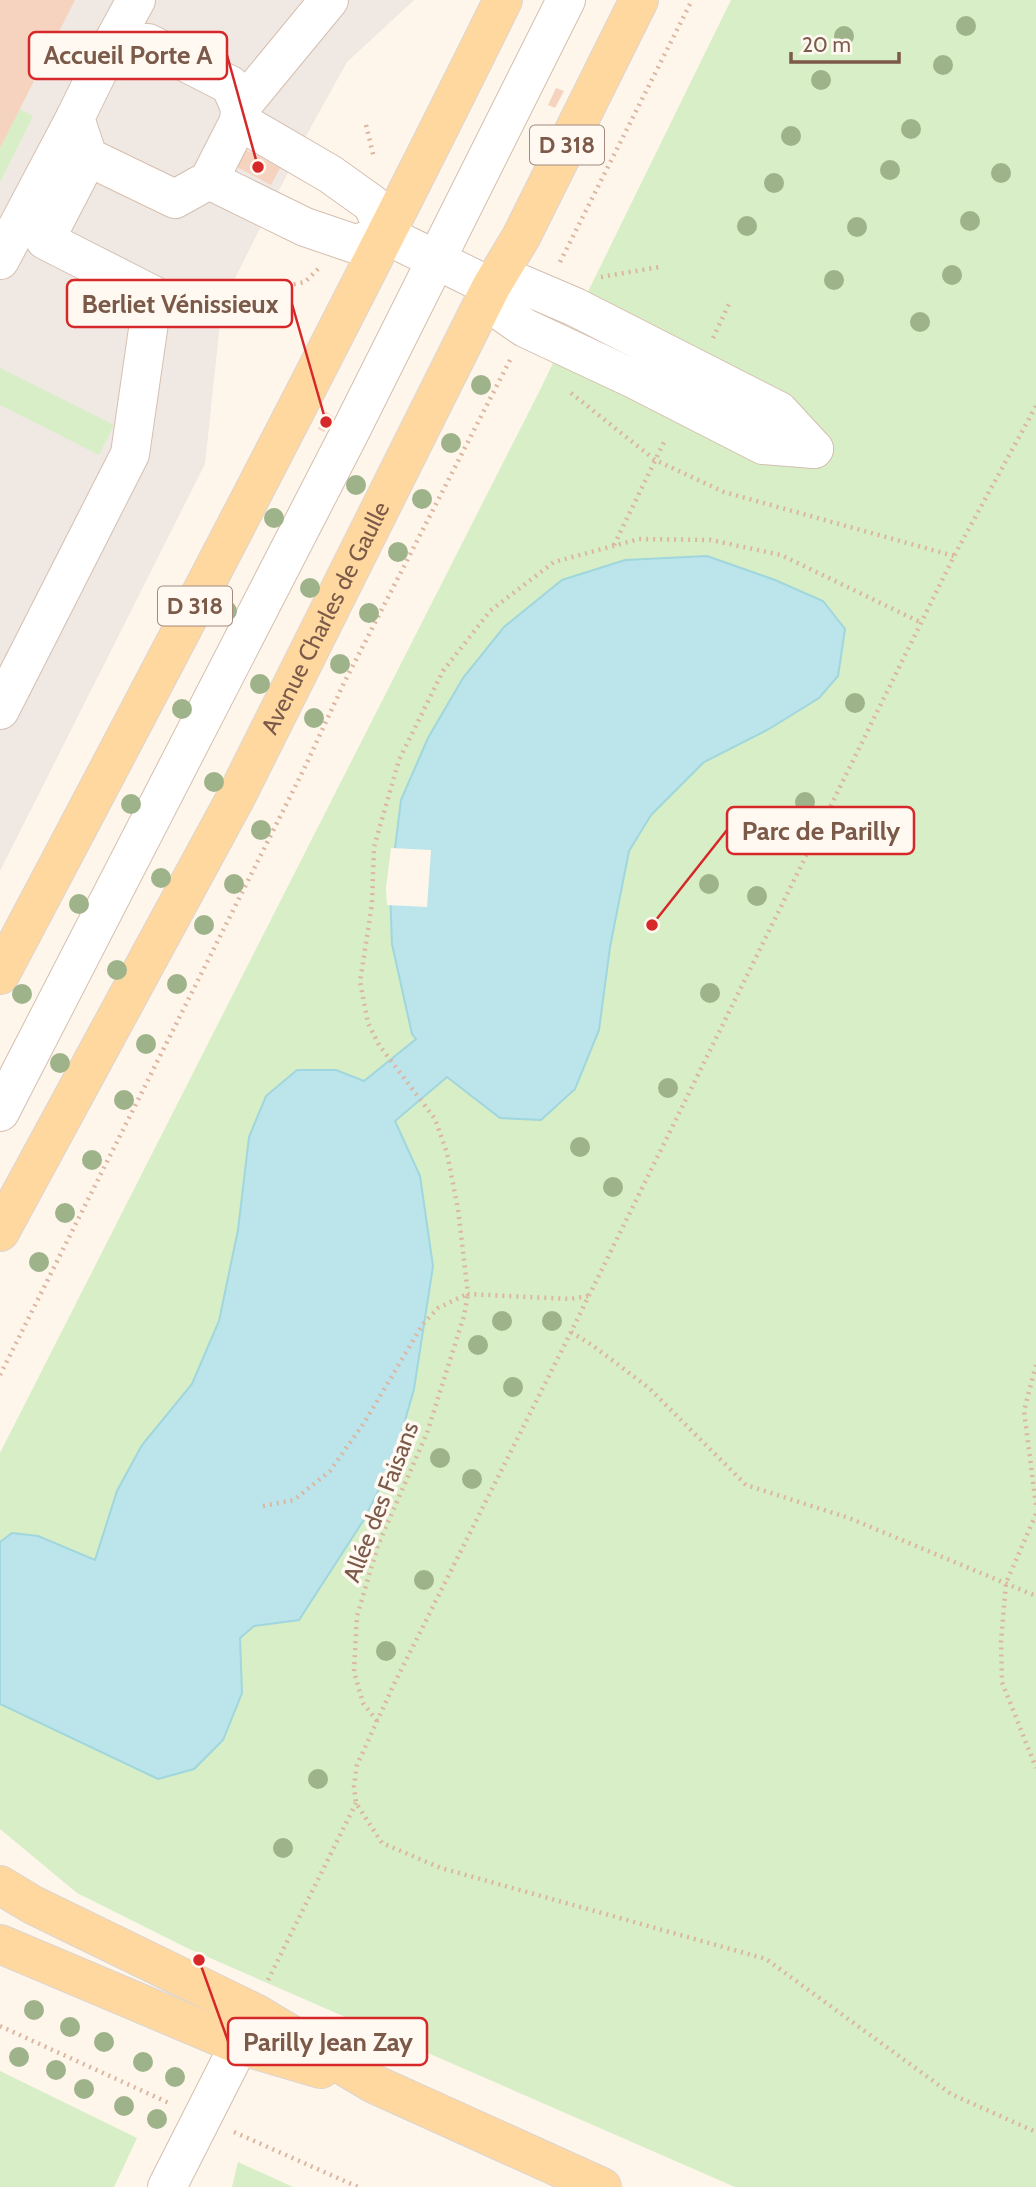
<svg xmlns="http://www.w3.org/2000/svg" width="1036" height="2187" viewBox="0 0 1036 2187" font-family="Cabin,sans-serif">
  <rect width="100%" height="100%" fill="#fef6ea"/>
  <polygon fill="#efe8e3" points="0,0 414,0 347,62 312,125 222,304 205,464 0,871"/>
  <g fill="#d7eec6">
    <polygon points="731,0 1036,0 1036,2187 735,2187 187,1948 77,1893 0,1829 0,1453 541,388 553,363 550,360 554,361"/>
    <polygon points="19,109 33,116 0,182 0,148"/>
    <polygon points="0,368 114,425 99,455 0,405"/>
    <polygon points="0,2071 137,2138 114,2187 0,2187"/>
    <polygon points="238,2162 293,2187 232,2187"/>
  </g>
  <polygon fill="#bbe5eb" stroke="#a0d6dd" stroke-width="2" points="707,556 775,580 823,601 845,629 838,676 819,698 769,729 704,762 651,815 629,851 610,947 599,1030 575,1089 541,1120 500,1118 447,1077 395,1121 420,1176 433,1266 414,1389 393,1462 363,1521 299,1620 254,1626 240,1638 242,1693 223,1740 194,1769 158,1779 0,1704 0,1542 12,1533 38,1536 95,1560 117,1491 142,1445 192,1384 219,1321 238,1230 249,1137 266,1096 297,1070 336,1070 364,1081 416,1039 412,1034 392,944 390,889 401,800 428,738 463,678 504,627 562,580 625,560"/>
  <polygon fill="#fef6ea" points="391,848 431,850 427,907 387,905 386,888"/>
  <g fill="#f6d3bf">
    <polygon points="0,0 75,0 0,148"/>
    <polygon points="556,88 564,91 555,108 548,105"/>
    <polygon points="244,149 280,168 271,185 235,166"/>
    <polygon points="326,412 333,416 324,432 318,429"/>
  </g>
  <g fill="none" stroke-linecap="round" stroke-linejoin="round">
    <g stroke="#d5bfb0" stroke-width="40">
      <g id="minor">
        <polyline points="106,55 136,0"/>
        <polyline points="240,108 230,85 148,43 132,43 106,55 75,118 88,157 175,199 209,180 239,121 240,108 329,0"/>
        <polyline points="239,121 330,174 372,204 386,235 491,287 514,281 575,307 779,411 814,449"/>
        <polyline points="209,180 305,227 355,244 386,235"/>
        <polyline points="0,260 75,118"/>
        <polyline points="491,287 502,312 525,328 636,380 763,445 814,449"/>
        <polyline points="0,710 130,454 153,295 45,240 88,157"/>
        <polyline points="0,1112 349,434 566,0"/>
        <polyline points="167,2187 239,2045"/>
      </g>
    </g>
    <g stroke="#ddd4d0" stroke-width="40">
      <g id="major">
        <path d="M0,975C171,652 341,328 503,0"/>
        <path id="s1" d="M0,1232L236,797L491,287L521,237L639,0"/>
        <polyline points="0,1885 33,1905 255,2013 374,2084 602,2187"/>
        <polyline points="0,1944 239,2045 321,2069"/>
      </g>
    </g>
    <g stroke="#dcb6a1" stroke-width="4.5" stroke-dasharray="2 5" stroke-linecap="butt">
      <polyline points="366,125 374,158"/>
      <polyline points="560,262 692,0"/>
      <polyline points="601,277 659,267"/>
      <polyline points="280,287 305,282 318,269"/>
      <polyline points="713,338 729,304"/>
      <polyline points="571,393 655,460 724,492 954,556"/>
      <polyline points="1036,406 954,556 571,1332 394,1684 357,1765 354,1786 356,1803 382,1843 441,1868 766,1959 951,2094 1036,2132"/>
      <polyline points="614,545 666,438"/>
      <polyline points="588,1296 570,1299 468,1294 458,1209 447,1153 435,1119 379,1045 368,1023 360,982 372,904 374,847 399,760 443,671 490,611 554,562 639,539 711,540 781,555 922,623"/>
      <polyline points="571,1332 592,1345 649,1388 746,1485 849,1518 1036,1596"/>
      <polyline points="1036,1365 1024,1411 1036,1505"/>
      <polyline points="0,1375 304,769 343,685 510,360"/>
      <polyline points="263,1506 294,1500 330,1471 364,1423 423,1324 438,1308 467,1294"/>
      <polyline points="1036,1514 1006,1583 1001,1642 1002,1682 1036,1768"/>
      <polyline points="377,1721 363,1703 354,1672 357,1616 378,1545 427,1433 464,1316 468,1294"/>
      <polyline points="268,1980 356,1803"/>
      <polyline points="0,2026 169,2103"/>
      <polyline points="234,2132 358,2187"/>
    </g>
    <use href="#minor" stroke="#fff" stroke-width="38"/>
    <use href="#major" stroke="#ffd8a0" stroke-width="38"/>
  </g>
  <g fill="#9fb38b">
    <circle cx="966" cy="26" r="10"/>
    <circle cx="844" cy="36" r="10"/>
    <circle cx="943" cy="65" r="10"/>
    <circle cx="821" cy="80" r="10"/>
    <circle cx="911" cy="129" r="10"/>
    <circle cx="791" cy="136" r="10"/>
    <circle cx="890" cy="170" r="10"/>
    <circle cx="1001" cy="173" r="10"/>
    <circle cx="774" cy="183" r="10"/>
    <circle cx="970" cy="221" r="10"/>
    <circle cx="747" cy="226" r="10"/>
    <circle cx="857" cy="227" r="10"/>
    <circle cx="952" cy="275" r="10"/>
    <circle cx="834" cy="280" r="10"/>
    <circle cx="920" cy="322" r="10"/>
    <circle cx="481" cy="385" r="10"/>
    <circle cx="451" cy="443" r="10"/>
    <circle cx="356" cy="485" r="10"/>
    <circle cx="422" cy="499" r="10"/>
    <circle cx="274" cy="518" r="10"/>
    <circle cx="398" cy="552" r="10"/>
    <circle cx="310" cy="588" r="10"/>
    <circle cx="227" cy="611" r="10"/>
    <circle cx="369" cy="613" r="10"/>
    <circle cx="340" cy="664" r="10"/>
    <circle cx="260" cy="684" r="10"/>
    <circle cx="855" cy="703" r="10"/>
    <circle cx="182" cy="709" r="10"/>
    <circle cx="314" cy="718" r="10"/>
    <circle cx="214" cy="782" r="10"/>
    <circle cx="805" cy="802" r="10"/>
    <circle cx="131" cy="804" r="10"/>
    <circle cx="261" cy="830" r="10"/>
    <circle cx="161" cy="878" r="10"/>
    <circle cx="234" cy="884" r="10"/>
    <circle cx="709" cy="884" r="10"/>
    <circle cx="757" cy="896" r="10"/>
    <circle cx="79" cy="904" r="10"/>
    <circle cx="204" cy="925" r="10"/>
    <circle cx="117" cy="970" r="10"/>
    <circle cx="177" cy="984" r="10"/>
    <circle cx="710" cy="993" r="10"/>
    <circle cx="22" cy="994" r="10"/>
    <circle cx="146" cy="1044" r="10"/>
    <circle cx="60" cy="1063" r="10"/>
    <circle cx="668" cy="1088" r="10"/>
    <circle cx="124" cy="1100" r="10"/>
    <circle cx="580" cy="1147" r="10"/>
    <circle cx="92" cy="1160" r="10"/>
    <circle cx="613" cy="1187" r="10"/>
    <circle cx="65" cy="1213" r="10"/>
    <circle cx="39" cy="1262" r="10"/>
    <circle cx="502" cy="1321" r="10"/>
    <circle cx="552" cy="1321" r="10"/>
    <circle cx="478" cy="1345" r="10"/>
    <circle cx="513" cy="1387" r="10"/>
    <circle cx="440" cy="1458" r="10"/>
    <circle cx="472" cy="1479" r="10"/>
    <circle cx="424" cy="1580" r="10"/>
    <circle cx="386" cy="1651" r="10"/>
    <circle cx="318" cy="1779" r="10"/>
    <circle cx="283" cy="1848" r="10"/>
    <circle cx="34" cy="2010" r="10"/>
    <circle cx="70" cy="2027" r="10"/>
    <circle cx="104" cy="2042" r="10"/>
    <circle cx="19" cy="2057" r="10"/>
    <circle cx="143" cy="2062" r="10"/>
    <circle cx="56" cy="2070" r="10"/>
    <circle cx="175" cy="2077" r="10"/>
    <circle cx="84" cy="2089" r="10"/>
    <circle cx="124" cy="2106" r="10"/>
    <circle cx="157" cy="2119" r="10"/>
  </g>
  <g text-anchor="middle" stroke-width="7" stroke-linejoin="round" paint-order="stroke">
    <g fill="#fff9f2" stroke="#a38a7c" stroke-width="2">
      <rect x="530" y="125.5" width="74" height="39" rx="5"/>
      <rect x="158" y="586.5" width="74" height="39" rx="5"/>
    </g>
    <g font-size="23" font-weight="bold" fill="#7c5a49">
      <text x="567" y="153">D 318</text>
      <text x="195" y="614">D 318</text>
    </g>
    <g font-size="24" fill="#7c5a49" stroke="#fff9f2">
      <text dy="8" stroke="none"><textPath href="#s1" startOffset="695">Avenue Charles de Gaulle</textPath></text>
      <text transform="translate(381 1502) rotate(-69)" y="8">Allée des Faisans</text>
    </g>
  </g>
  <path fill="none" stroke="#d62828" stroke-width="2.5" d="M258 167L227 55M326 422L292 304M652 925L727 830M199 1960L228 2041"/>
  <g fill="#d62828" stroke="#fff9f2" stroke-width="2.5">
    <circle cx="258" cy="167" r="7"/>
    <circle cx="326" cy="422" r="7"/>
    <circle cx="652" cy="925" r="7"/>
    <circle cx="199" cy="1960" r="7"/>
  </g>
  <g fill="#fff9f2" stroke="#d62828" stroke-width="2.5">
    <rect x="29" y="32" width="198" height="47" rx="7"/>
    <rect x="67" y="280" width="225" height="47" rx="7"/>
    <rect x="727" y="807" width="187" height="47" rx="7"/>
    <rect x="228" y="2018" width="199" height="47" rx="7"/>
  </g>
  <g font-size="26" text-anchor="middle" font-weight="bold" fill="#7c5a49">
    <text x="128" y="64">Accueil Porte A</text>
    <text x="180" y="313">Berliet Vénissieux</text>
    <text x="821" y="840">Parc de Parilly</text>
    <text x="328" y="2051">Parilly Jean Zay</text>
  </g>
  <path d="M791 52v10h108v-10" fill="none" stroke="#7c5a49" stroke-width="3.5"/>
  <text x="802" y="52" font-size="21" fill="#7c5a49" stroke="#fff9f2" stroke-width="5" paint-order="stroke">20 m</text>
</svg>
